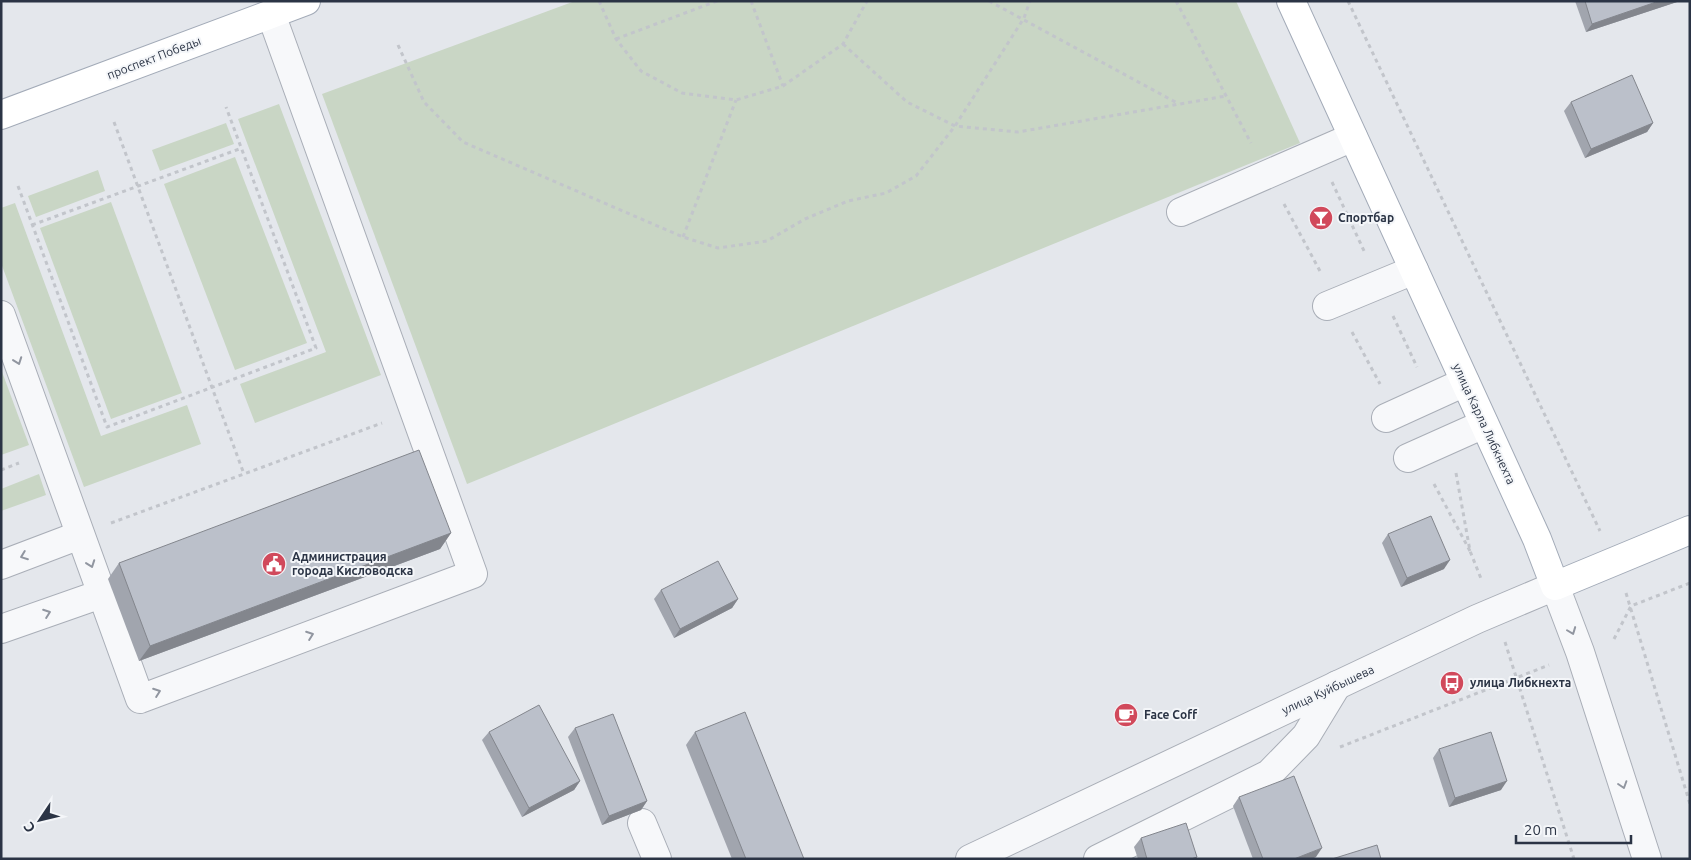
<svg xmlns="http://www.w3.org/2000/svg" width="1691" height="860" viewBox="0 0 1691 860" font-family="Ubuntu,sans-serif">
  <rect width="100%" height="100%" fill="#e4e7ec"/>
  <g fill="#c9d6c5">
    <polygon points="575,1 1236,1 1300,143 467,484 322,94"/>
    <polygon points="279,104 381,375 255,423 240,384 326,352 238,119"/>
    <polygon points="226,123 234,144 160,171 152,150"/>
    <polygon points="235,157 307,343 235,370 164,184"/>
    <polygon points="98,170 105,191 36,217 28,196"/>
    <polygon points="111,202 182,393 111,419 40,228"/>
    <polygon points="15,203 101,436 187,405 201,444 84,487 1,263 1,208"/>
    <polygon points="1,369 29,445 1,455"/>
    <polygon points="39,474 46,495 1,511 1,489"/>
  </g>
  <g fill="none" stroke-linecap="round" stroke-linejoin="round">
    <g stroke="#a9aeb7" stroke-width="30">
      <g id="minor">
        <polyline points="1181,212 1353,137"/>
        <polyline points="1327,306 1414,270"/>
        <polyline points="1,315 140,699 473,574 271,14"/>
        <polyline points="1386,418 1465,382"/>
        <polyline points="1408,458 1484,424"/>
        <polyline points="1,565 80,535"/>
        <polyline points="1,629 101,594"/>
        <polyline points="642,823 657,859"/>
        <polyline points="970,859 1477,619 1555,586 1580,652 1647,859"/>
        <polyline points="1098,859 1269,774 1306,736 1337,685"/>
      </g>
    </g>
    <g stroke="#a3abb8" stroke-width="30">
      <g id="major">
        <polyline points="1291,1 1537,539 1555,586 1690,530"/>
        <polyline points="1,115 306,1"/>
      </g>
    </g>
    <g stroke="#c2c5cb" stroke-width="3" stroke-dasharray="4 4" stroke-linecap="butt">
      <polyline points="599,1 616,39 641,71 682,93 736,100 783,86 843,44 867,1"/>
      <polyline points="751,1 783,86"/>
      <polyline points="989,1 1179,104"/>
      <polyline points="1176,1 1251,143"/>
      <polyline points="1348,1 1600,531"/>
      <polyline points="616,39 717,1"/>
      <polyline points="843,44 907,102 955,126 1018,132 1226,96"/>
      <polyline points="398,45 424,102 463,142 683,237 718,248 767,241 805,219 848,201 886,193 916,176 955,126 1024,18 1030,1"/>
      <polyline points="114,122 244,474"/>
      <polyline points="1332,182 1365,253"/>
      <polyline points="18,186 107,427 316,348 226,107"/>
      <polyline points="1284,204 1321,273"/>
      <polyline points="32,225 242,148"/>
      <polyline points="683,237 736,100"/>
      <polyline points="1393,316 1417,367"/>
      <polyline points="1352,332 1380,384"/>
      <polyline points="1,470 19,463"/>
      <polyline points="1456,473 1470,551 1482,581"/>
      <polyline points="1434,484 1470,551"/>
      <polyline points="111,523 382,423"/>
      <polyline points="1626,593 1690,804"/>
      <polyline points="1614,639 1631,606 1690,583"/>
      <polyline points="1505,642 1574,859"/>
      <polyline points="1340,747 1549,665"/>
    </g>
    <use href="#minor" stroke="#f7f8fa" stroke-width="28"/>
    <use href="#major" stroke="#fff" stroke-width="28"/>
  </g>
  <g fill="#a1a5ae">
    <polygon points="1575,1 1678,1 1677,2 1586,32"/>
    <polygon points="1571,102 1653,123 1647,132 1585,158 1564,111"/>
    <polygon points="451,533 440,549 139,661 108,579 119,563"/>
    <polygon points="1388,534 1444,569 1401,587 1382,543"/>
    <polygon points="661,590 738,599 732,608 674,638 654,599"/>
    <polygon points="575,728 647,801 641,810 602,825 568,737"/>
    <polygon points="489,732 580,781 574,790 522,817 482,740"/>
    <polygon points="695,732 804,859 732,859 686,745"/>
    <polygon points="1439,749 1501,790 1449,807 1433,758"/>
    <polygon points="1239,797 1316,857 1311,859 1253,859 1233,806"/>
    <polygon points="1141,838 1197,857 1196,859 1138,859 1134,847"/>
  </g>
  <g fill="#83868d">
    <polygon points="1659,1 1678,1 1677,2 1586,32 1592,24"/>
    <polygon points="1653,123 1647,132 1585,158 1591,149"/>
    <polygon points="451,533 440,549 139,661 150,646"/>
    <polygon points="1450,560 1444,569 1401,587 1407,578"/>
    <polygon points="738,599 732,608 674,638 680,629"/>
    <polygon points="580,781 574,790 522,817 529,808"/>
    <polygon points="1507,781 1501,790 1449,807 1455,798"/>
    <polygon points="647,801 641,810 602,825 609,816"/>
    <polygon points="1322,848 1316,857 1311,859 1294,859"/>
  </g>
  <g fill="#bbc0ca" stroke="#83868d">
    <polygon points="1585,1 1659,1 1592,24"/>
    <polygon points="1632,75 1653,123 1591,149 1571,102"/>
    <polygon points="419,450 451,533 150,646 119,563"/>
    <polygon points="1431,516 1450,560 1407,578 1388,534"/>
    <polygon points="718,561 738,599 680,629 661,590"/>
    <polygon points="539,705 580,781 529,808 489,732"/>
    <polygon points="745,712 804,859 746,859 695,732"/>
    <polygon points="613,714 647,801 609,816 575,728"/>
    <polygon points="1491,732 1507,781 1455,798 1439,749"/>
    <polygon points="1294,776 1322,848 1294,859 1263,859 1239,797"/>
    <polygon points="1186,823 1197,857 1191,859 1147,859 1141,838"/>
    <polygon points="1377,845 1381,859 1332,859"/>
  </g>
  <defs><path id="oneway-chevron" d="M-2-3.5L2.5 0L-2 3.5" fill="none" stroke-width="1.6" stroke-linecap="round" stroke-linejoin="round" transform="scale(1.25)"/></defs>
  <g stroke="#9196a0">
    <use href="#oneway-chevron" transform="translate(18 361) rotate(70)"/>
    <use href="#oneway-chevron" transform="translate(24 556) rotate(159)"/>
    <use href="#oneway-chevron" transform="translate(91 564) rotate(70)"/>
    <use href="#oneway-chevron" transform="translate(47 613) rotate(-20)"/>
    <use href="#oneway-chevron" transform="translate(1572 631) rotate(69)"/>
    <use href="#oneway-chevron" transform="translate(310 635) rotate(-20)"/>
    <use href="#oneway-chevron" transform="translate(157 692) rotate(-20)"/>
    <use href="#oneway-chevron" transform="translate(1623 785) rotate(72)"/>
  </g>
  <defs>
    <g id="bar-disc" transform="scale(1.25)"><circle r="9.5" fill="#d1495b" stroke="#f4f6f9"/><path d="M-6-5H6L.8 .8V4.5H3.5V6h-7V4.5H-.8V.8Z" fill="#fff"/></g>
    <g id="civic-disc" transform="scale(1.25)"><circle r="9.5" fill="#d1495b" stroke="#f4f6f9"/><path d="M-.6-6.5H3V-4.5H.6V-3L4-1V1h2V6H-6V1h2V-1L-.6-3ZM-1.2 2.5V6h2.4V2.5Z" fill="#fff"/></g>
    <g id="bus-disc" transform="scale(1.25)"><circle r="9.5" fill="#d1495b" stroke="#f4f6f9"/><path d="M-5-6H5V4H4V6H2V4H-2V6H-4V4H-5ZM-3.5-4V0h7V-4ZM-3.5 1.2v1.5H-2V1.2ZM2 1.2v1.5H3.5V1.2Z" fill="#fff"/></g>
    <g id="cafe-disc" transform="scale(1.25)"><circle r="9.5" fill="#d1495b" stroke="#f4f6f9"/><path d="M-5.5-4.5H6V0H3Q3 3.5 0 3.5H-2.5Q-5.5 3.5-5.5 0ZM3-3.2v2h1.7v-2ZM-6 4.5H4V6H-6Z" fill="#fff"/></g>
  </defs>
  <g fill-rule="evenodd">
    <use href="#bar-disc" x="1321" y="218"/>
    <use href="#civic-disc" x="274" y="564"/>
    <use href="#bus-disc" x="1452" y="683"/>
    <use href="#cafe-disc" x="1126" y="715"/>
  </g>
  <g text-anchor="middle" stroke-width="4" stroke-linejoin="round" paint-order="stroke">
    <g font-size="12" fill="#2b3445" stroke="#f4f6f9">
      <text transform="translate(154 58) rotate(-21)" y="4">проспект Победы</text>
      <text transform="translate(1484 424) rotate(65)" y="4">улица Карла Либкнехта</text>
      <text transform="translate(1328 690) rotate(-25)" y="4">улица Куйбышева</text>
    </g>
    <g font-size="12" font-weight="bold" fill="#2b3445" stroke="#f4f6f9" text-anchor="start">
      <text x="1338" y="222">Спортбар</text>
      <text x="292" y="561">Администрация<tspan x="292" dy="14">города Кисловодска</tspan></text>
      <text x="1470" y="687">улица Либкнехта</text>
      <text x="1144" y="719">Face Coff</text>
    </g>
  </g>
  <rect width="1691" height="860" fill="none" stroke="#2b3445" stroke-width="5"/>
  <g transform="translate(40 820) rotate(235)" stroke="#f4f6f9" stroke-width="4" paint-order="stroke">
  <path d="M0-4L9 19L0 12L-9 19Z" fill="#2b3445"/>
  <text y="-8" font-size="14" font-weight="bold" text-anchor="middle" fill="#2b3445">С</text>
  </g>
  <path d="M1516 835v8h115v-8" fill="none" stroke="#2b3445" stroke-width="2.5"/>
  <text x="1524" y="835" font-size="15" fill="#2b3445" stroke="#f4f6f9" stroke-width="4" paint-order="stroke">20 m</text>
</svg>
